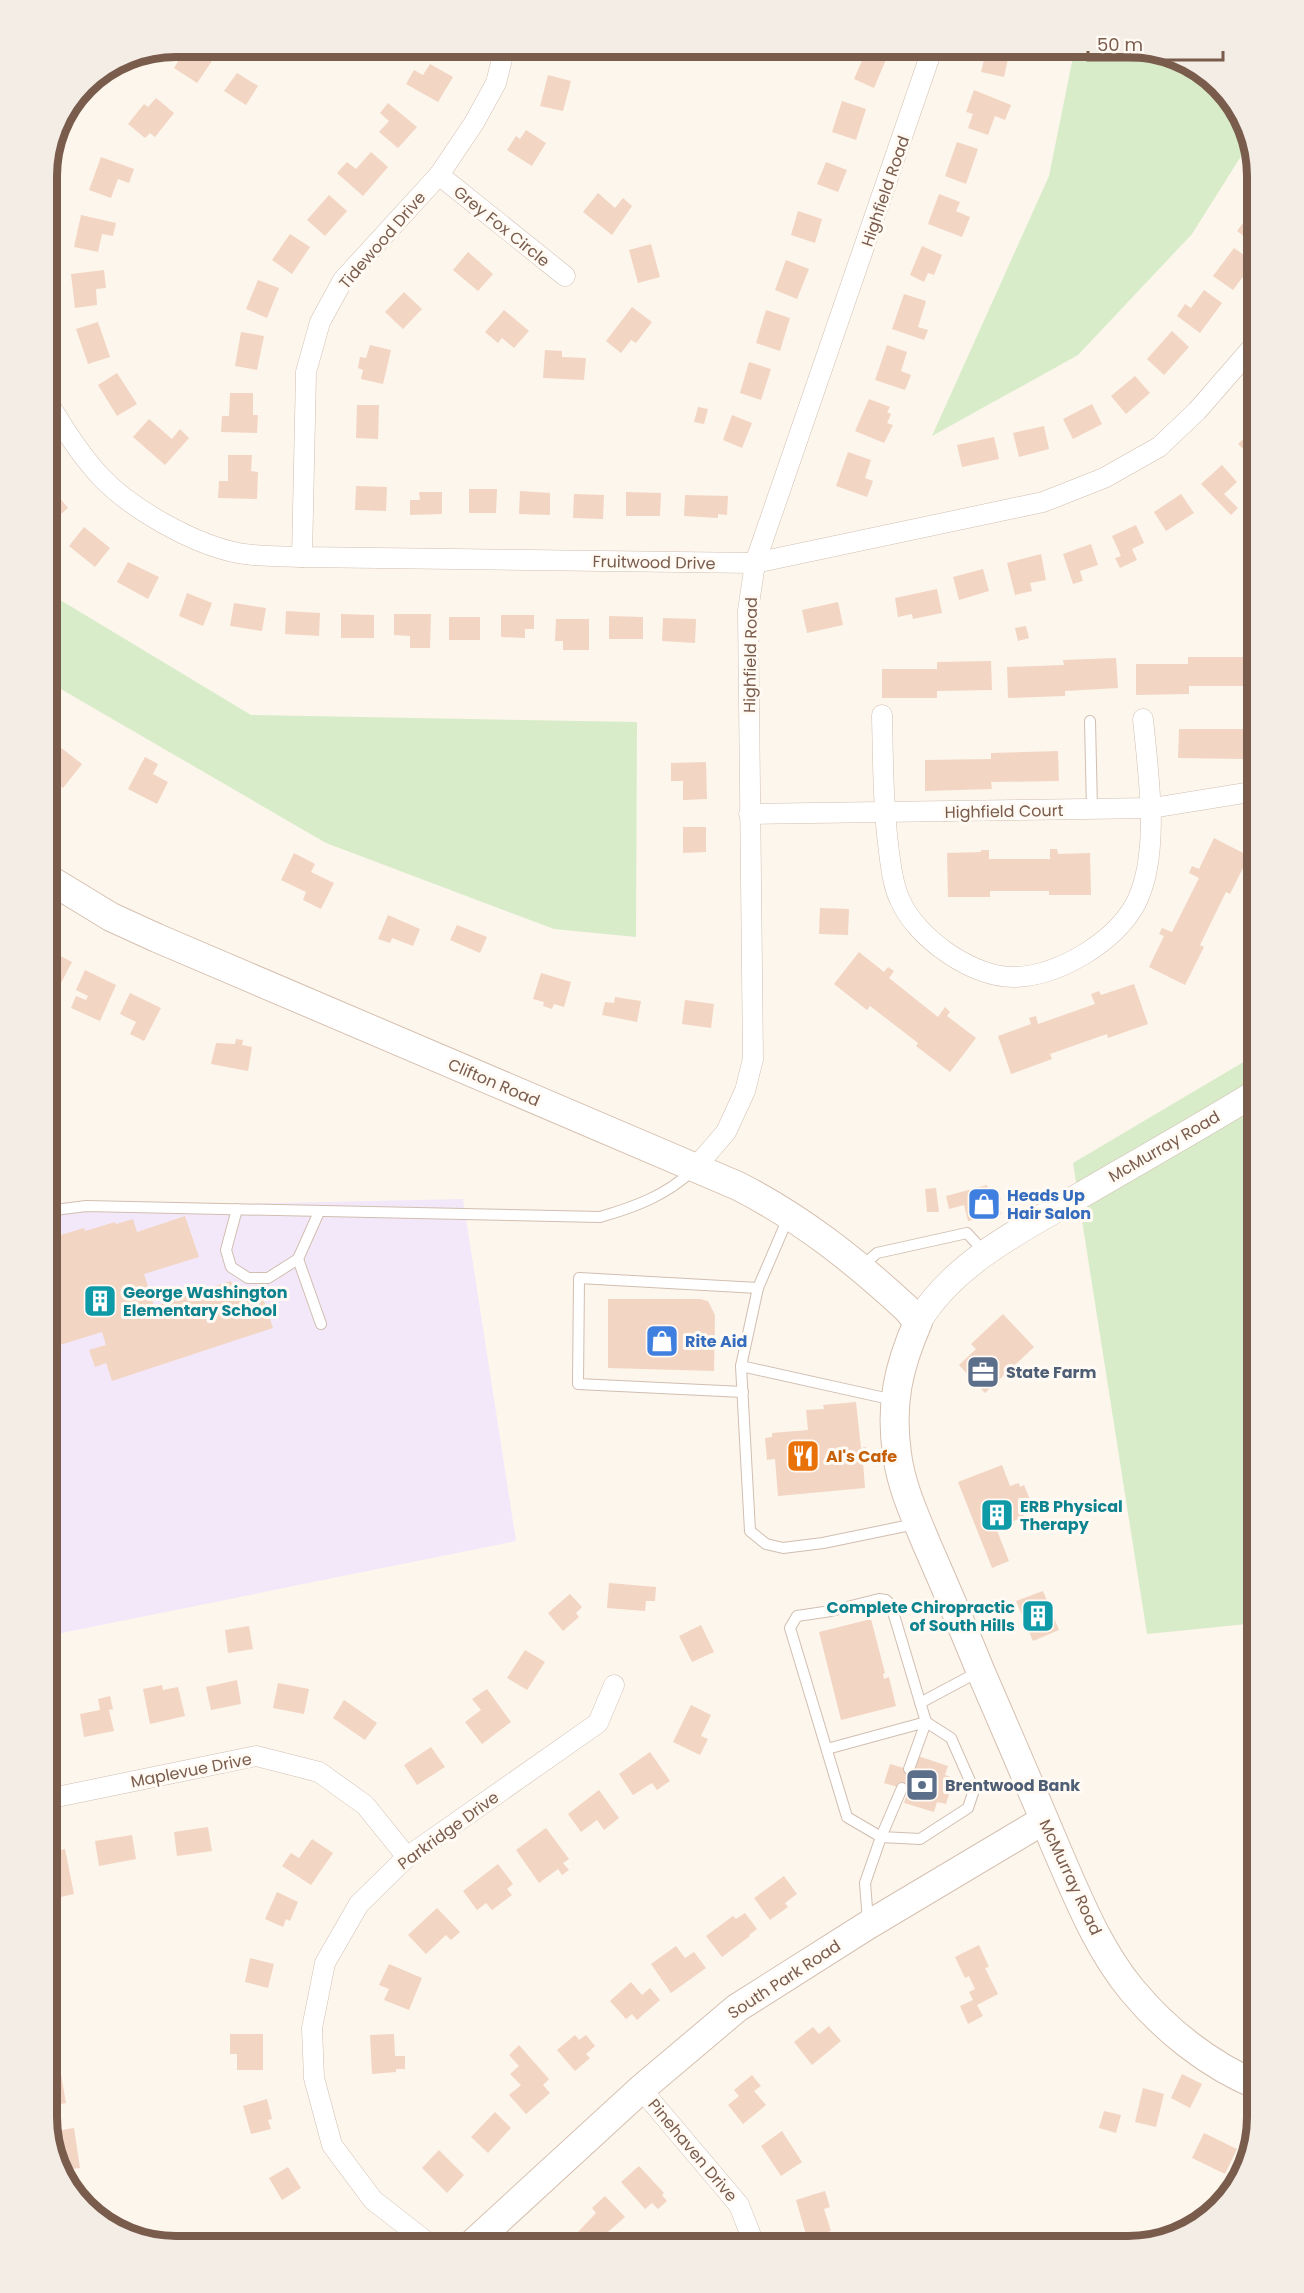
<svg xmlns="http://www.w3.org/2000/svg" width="1304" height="2293" viewBox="0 0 1304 2293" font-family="Poppins,sans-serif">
  <rect width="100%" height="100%" fill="#fdf6ec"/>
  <polygon fill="#f3e8fa" points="463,1199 516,1541 47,1636 47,1208"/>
  <g fill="#d8ecc9">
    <polygon points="1075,47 1137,47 1200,69 1244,119 1250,142 1192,234 1078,355 932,436 1049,176"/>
    <polygon points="47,592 251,715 637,722 636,937 554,929 326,843 47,681"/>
    <polygon points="1257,1054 1257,1623 1147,1634 1073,1163"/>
  </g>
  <g fill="#f3d5c3">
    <polygon points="192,47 212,61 197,83 174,68 180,58 183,60"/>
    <polygon points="987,47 1022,47 1020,53 1010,50 1004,77 981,72"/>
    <polygon points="867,49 887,57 874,88 854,79"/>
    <polygon points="430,64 453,77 438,102 406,84 414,70 423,75"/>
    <polygon points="237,73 258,86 246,105 224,91"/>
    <polygon points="548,75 571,81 563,111 540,106"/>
    <polygon points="974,90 1011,105 1005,120 995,116 988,135 968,128 973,114 966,112"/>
    <polygon points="156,98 174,113 155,137 150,133 145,138 128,124 144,104 148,107"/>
    <polygon points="842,101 866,109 856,140 832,132"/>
    <polygon points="388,103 417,127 398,148 379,132 389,121 380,113"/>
    <polygon points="526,130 546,143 532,166 507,150 516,136 520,139"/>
    <polygon points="957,142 978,149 966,184 945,176"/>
    <polygon points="371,152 388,167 363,196 337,173 347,162 356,169"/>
    <polygon points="101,157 134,169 129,183 118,179 111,198 89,190"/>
    <polygon points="826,162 847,170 838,192 817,184"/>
    <polygon points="598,193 615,208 623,198 632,206 612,235 583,212"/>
    <polygon points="939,194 960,202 956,211 970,217 962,237 928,224"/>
    <polygon points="329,195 347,211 325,236 307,220"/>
    <polygon points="798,211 822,219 815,243 791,235"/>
    <polygon points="81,215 116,223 113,236 102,234 98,252 74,247"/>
    <polygon points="1248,216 1255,221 1257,217 1257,246 1237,231"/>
    <polygon points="290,234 310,247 292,274 272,260"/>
    <polygon points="651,244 660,277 638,283 629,250"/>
    <polygon points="922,246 942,255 934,275 928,273 924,282 910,275"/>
    <polygon points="1234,248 1254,262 1233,290 1213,276"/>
    <polygon points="468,252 493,274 478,291 453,270"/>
    <polygon points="786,260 809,269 797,299 775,290"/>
    <polygon points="104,270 106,288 96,289 97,305 75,308 71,274"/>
    <polygon points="258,280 279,288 267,318 246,309"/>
    <polygon points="1204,290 1222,303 1200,333 1177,316 1185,304 1191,308"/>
    <polygon points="404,292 422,309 403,329 385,312"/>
    <polygon points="904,294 926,301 918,327 928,330 924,340 892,329"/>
    <polygon points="632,307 652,322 636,343 631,340 621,353 606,341"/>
    <polygon points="504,310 529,331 514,348 502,338 498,343 485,332"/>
    <polygon points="766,310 790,318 780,351 756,343"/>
    <polygon points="98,322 110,357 88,364 76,329"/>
    <polygon points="1172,331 1189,347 1164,375 1147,359"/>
    <polygon points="241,332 264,336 257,370 235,366"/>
    <polygon points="370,345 391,350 383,384 361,379 363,370 358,368 360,357 366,358"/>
    <polygon points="887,345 907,352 901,371 911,375 905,390 875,380"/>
    <polygon points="545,350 562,351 562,357 586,358 584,380 543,378"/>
    <polygon points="749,362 771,369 761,400 740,393"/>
    <polygon points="117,373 137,404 117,416 98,385"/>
    <polygon points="1135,376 1150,393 1126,414 1111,396"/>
    <polygon points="230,393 253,393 253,415 258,415 257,433 221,432 222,416 229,416"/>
    <polygon points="869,399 890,407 887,412 891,414 887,423 893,425 884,443 855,431"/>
    <polygon points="1092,404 1102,424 1073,439 1063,419"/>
    <polygon points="357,405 379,405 378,439 356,438"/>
    <polygon points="698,407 708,409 704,424 694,422"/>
    <polygon points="732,415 752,423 742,448 723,440"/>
    <polygon points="149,419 172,439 180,429 189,438 165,465 133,437"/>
    <polygon points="1257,425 1257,459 1255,461 1238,444"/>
    <polygon points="1044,426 1049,449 1019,457 1013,433"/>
    <polygon points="994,437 999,459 962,467 957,445"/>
    <polygon points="848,452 871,460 865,478 873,481 867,497 836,486"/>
    <polygon points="228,455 252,455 251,471 258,472 257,499 218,498 219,481 228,481"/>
    <polygon points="1222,465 1237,482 1224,494 1238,508 1231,515 1201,484"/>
    <polygon points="356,486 387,487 386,511 355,510"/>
    <polygon points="51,487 68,508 49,524 47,522 47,491"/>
    <polygon points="469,489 497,489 496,513 469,513"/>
    <polygon points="520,491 550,493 550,515 519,514"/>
    <polygon points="419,492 442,492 442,514 410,515 410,500 420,500"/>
    <polygon points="626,492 661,493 660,516 626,516"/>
    <polygon points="574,494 604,495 603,519 573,518"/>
    <polygon points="1181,494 1194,513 1166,531 1154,512"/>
    <polygon points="685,495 728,496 727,515 718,514 718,518 684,516"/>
    <polygon points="1136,525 1144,543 1132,549 1137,560 1120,568 1115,558 1121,556 1112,536"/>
    <polygon points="84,527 110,548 95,567 69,546"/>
    <polygon points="1091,544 1098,565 1080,571 1083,581 1073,584 1063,554"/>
    <polygon points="1041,554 1046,580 1030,583 1032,591 1015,595 1007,563"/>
    <polygon points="128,562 159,577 148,599 117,582"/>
    <polygon points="983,569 989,591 959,600 953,577"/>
    <polygon points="937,589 942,613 913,619 912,614 898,617 895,598"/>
    <polygon points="187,593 212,603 203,626 179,616"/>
    <polygon points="838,602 843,625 807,633 802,610"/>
    <polygon points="234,603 266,608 262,631 230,626"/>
    <polygon points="286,611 320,613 319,636 285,634"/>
    <polygon points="341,614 374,615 374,638 341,638"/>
    <polygon points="394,614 431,614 430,648 410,648 410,636 394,635"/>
    <polygon points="501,615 534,615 534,629 525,629 525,638 501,637"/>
    <polygon points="609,616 643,617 643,639 609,639"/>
    <rect x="449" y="617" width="31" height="23"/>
    <polygon points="663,618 696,619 695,643 662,641"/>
    <polygon points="556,619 589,619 589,650 563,650 563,641 555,641"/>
    <polygon points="1026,626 1029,638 1018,641 1015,628"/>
    <polygon points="1188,657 1243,657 1243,686 1189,686 1189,694 1136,695 1136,664 1188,664"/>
    <polygon points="1116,658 1118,688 1065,691 1065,696 1008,698 1007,667 1064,665 1063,660"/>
    <polygon points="991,661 992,690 937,691 937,698 882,698 882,669 937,669 937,662"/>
    <polygon points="1179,729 1244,729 1244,759 1178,758"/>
    <polygon points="47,737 82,764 63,788 48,776 49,774 47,772"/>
    <polygon points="1058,751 1059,781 991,782 992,789 925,791 925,760 991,759 991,753"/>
    <polygon points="145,757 158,764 153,774 168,782 157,804 128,789"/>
    <polygon points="706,762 707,799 683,800 683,781 671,781 671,763"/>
    <polygon points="683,827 706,827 706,852 683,853"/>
    <polygon points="1214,838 1249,856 1230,894 1226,892 1200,945 1204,947 1185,985 1149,967 1164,936 1159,934 1162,928 1172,932 1199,878 1189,873 1192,866 1199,869"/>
    <polygon points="1050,849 1057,849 1058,854 1090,853 1091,895 1049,895 1049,891 990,891 990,897 948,897 947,853 981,852 981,850 989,850 989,859 1050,859"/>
    <polygon points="294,853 315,864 311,872 334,883 321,909 303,900 306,892 281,880"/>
    <polygon points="820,908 849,909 848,935 819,934"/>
    <polygon points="388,915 420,929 413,946 392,938 390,943 378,939"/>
    <polygon points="457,925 487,937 480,953 450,940"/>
    <polygon points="47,949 72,962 61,983 53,978 48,987 47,986"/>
    <polygon points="859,952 884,972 888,967 894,971 889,978 938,1017 945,1007 950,1012 947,1016 976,1038 950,1072 916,1046 918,1043 870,1006 867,1010 834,984"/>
    <polygon points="85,970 116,985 100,1021 71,1008 76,996 86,1000 88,996 76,990"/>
    <polygon points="541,973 571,982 564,1007 554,1004 552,1009 543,1006 544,1002 533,999"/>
    <polygon points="1134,984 1148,1024 1108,1038 1107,1034 1050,1054 1052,1059 1011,1074 998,1036 1031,1024 1029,1018 1036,1016 1038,1024 1095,1004 1091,994 1099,991 1101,995"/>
    <polygon points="130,993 161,1008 144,1041 130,1034 136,1022 120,1014"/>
    <polygon points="615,997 641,1001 637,1022 602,1015 605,1002 614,1003"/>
    <polygon points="685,1000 714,1004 711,1028 682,1024"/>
    <polygon points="236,1039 243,1040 242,1045 252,1047 248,1071 211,1064 216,1043 235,1044"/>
    <polygon points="987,1185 990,1196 999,1194 1001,1200 998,1201 1001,1214 968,1221 964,1205 949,1209 946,1196"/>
    <polygon points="936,1188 939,1212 927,1212 925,1189"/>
    <polygon points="185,1216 199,1257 144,1274 154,1306 231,1281 235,1296 253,1290 255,1297 262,1295 273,1328 112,1381 106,1363 95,1367 89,1350 106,1345 102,1332 47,1349 47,1239 84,1228 85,1231 115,1222 116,1224 133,1219 137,1232"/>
    <polygon points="608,1299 700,1299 708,1301 715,1315 714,1371 608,1368"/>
    <polygon points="1003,1314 1034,1347 985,1393 959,1365 976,1349 971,1344"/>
    <polygon points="856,1402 861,1448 866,1447 868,1461 863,1462 865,1488 778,1496 775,1459 767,1460 765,1438 772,1437 772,1433 808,1430 806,1410 824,1409 823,1405"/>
    <polygon points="1002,1465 1010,1486 1019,1483 1020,1487 1024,1485 1034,1509 1023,1513 1024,1517 996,1528 1009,1561 992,1568 958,1482"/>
    <polygon points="609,1583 656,1587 655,1601 646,1601 645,1611 607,1608"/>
    <polygon points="1043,1591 1059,1630 1033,1641 1016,1601"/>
    <polygon points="570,1594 582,1607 576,1613 579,1617 563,1631 548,1613"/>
    <polygon points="871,1619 885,1673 883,1674 884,1679 889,1677 896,1706 841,1720 819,1632"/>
    <polygon points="701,1625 714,1652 692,1662 679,1636"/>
    <polygon points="249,1626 253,1649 228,1653 225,1630"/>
    <polygon points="525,1650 545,1662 527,1690 507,1678"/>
    <polygon points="237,1680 241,1704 211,1710 206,1687"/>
    <polygon points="278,1683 309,1689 304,1714 273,1708"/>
    <polygon points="162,1685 163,1690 178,1687 185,1716 150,1724 143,1689"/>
    <polygon points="487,1689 511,1722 482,1744 465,1722 481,1710 472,1699"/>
    <polygon points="110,1696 113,1709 109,1710 114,1731 84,1737 80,1714 100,1710 98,1699"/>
    <polygon points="344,1700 377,1723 365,1740 333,1718"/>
    <polygon points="691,1705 711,1715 701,1736 708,1739 700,1755 673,1742"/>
    <polygon points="54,1717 60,1741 47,1744 47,1719"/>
    <polygon points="431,1747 445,1767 417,1785 404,1765"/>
    <polygon points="650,1752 670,1781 657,1790 652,1783 633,1795 619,1774"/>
    <polygon points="918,1756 948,1766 945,1775 954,1778 946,1804 937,1802 934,1812 904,1803 908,1790 884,1783 890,1764 914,1771"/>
    <polygon points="599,1790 619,1818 604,1830 597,1820 581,1832 568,1814"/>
    <polygon points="208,1827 212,1851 177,1856 174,1832"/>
    <polygon points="546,1828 569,1859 563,1863 569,1870 562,1875 558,1869 539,1883 516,1850"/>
    <polygon points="132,1835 136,1859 99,1866 95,1841"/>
    <polygon points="312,1839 333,1853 311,1885 282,1866 291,1853 299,1858"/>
    <polygon points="65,1849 74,1894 47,1900 47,1853"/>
    <polygon points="498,1864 513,1884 507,1889 512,1895 492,1910 486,1903 477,1910 463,1891"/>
    <polygon points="784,1876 797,1894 785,1903 788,1907 770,1920 754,1898"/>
    <polygon points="277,1892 298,1902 290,1921 286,1919 283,1927 265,1919"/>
    <polygon points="437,1908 460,1932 451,1940 446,1935 426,1954 408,1935"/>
    <polygon points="745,1913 757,1929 749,1935 750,1936 722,1957 706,1936 733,1916 736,1919"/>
    <polygon points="979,1945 989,1967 985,1968 998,1994 977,2005 983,2016 968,2024 960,2006 973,2000 969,1992 975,1989 969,1976 965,1978 955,1957"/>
    <polygon points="676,1946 685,1958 694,1952 706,1968 671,1993 651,1964"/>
    <polygon points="250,1958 274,1964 268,1988 245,1982"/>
    <polygon points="389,1964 422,1978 409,2010 384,2000 389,1989 379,1985"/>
    <polygon points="631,1982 642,1995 650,1988 660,2000 637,2020 632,2014 626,2019 610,2001"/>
    <polygon points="54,2010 59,2043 47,2045 47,2011"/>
    <polygon points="829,2026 841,2041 812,2065 794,2042 813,2027 819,2034"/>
    <polygon points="230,2034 263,2034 263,2070 237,2070 237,2054 230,2054"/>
    <polygon points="394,2034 395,2056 405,2056 405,2069 396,2069 396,2072 372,2074 370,2035"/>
    <polygon points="575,2035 579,2040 586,2035 595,2046 586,2054 590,2058 575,2071 557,2050"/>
    <polygon points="519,2045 549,2079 543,2085 550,2093 526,2114 509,2095 521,2085 510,2074 519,2066 509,2055"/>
    <polygon points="61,2074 66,2103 47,2107 47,2077"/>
    <polygon points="1182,2074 1202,2084 1190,2108 1171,2098"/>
    <polygon points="752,2075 761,2086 754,2091 766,2105 743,2124 728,2105 739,2096 734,2090"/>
    <polygon points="1143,2088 1164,2094 1156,2127 1135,2122"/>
    <polygon points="267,2099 272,2119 268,2120 271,2129 251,2134 243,2106"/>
    <polygon points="1104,2111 1121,2115 1116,2133 1099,2128"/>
    <polygon points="495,2112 511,2128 488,2153 471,2137"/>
    <polygon points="74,2128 80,2168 59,2171 50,2132"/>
    <polygon points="782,2131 802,2162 781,2176 761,2146"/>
    <polygon points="1204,2133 1237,2149 1225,2174 1192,2158"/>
    <polygon points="439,2150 464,2175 447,2193 422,2168"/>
    <polygon points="639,2166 664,2193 662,2195 667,2201 658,2209 652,2203 645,2209 621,2182"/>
    <polygon points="288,2167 301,2188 282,2200 269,2178"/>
    <polygon points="825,2191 830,2207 824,2209 831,2231 807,2238 796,2200"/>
    <polygon points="605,2196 625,2217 592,2246 578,2232 596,2213 592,2208"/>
  </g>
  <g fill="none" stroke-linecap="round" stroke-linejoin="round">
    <g stroke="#d1beb0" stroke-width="12">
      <g id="service">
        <polyline points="1090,721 1092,809"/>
        <polyline points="237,1209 226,1250 231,1267 248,1278 268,1278 298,1259 319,1212"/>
        <path d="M47,1211L86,1206L600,1217C635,1207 667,1195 693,1170"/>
        <polyline points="298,1259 321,1324"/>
        <polyline points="860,1268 877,1253 967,1233 986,1254"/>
        <polyline points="758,1288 741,1366 894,1400"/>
        <polyline points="741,1366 750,1531 766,1544 783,1548 823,1543 915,1524"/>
        <polyline points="743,1392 578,1384 579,1278 758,1288 788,1218"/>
        <polyline points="920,1703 978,1672"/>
        <polyline points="827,1749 926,1722 951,1738 974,1790 968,1808 920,1839 881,1837 902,1788"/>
        <polyline points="868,1921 865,1883 881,1837 847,1817 790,1628 797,1616 831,1611 879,1599 886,1600 891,1605 926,1722 909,1769"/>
      </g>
    </g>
    <g stroke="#d1beb0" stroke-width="21">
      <g id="minor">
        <polyline points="439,175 565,276"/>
        <path d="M47,401C63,427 79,453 100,476C131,509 193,544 238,553C259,557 282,556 302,557L755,563L1043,502L1104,478L1159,447L1197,411L1257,342"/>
        <polyline points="302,557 306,372 320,322 343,280 439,175 474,123 496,83 505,47"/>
        <path d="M882,715C883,761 883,806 889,852C891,867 893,886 900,900C916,938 974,979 1016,977C1060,975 1115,942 1136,903C1161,853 1148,773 1143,719"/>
        <polyline points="749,814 1152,808 1257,791"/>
        <polyline points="695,1168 726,1132 745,1091 753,1059 748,611 755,563 933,47"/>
        <polyline points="47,1799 256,1756 319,1772 365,1805 407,1857"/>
        <polyline points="641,2089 739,2205 755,2246"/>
        <polyline points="432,2246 373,2200 332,2145 314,2078 312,2028 325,1963 359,1904 407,1857 598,1723 614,1685"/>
      </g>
    </g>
    <g stroke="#d1beb0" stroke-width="27">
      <path id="tertiary" d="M918,1322C954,1262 1024,1228 1083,1194C1141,1160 1200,1127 1257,1092"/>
    </g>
    <g stroke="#d6c0b0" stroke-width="30">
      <g id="secondary">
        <path d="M47,878L111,917L157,938L738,1186C801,1218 854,1260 906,1308L918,1322C898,1368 890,1404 897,1454C901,1486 915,1516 927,1545C945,1586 963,1628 980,1670C1006,1730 1032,1790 1057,1850C1078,1898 1098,1949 1132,1990C1165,2030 1209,2065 1257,2085"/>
        <polyline points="470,2246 641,2089 737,2008 868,1925 1044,1820"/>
      </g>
    </g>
    <use href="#service" stroke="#fff" stroke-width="10"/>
    <use href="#minor" stroke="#fff" stroke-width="20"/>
    <use href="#tertiary" stroke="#fff" stroke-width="26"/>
    <use href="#secondary" stroke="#fff" stroke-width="28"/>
  </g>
  <defs>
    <g id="shop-square" transform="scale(1.725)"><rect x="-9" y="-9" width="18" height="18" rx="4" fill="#3f7fe0" stroke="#fffaf3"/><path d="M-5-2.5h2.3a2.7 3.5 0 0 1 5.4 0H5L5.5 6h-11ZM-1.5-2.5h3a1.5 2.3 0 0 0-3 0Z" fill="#fff"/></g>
    <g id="building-square" transform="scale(1.725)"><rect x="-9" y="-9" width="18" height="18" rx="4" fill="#0f9aa8" stroke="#fffaf3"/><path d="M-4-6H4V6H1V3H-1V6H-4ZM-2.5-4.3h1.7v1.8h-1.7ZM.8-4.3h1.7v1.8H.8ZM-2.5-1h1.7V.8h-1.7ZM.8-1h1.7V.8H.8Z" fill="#fff"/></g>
    <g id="office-square" transform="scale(1.725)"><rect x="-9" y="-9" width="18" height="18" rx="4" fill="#5c6f8a" stroke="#fffaf3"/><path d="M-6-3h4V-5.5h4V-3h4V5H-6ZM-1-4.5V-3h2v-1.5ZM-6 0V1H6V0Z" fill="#fff"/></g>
    <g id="restaurant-square" transform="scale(1.725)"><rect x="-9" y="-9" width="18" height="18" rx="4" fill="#e8710a" stroke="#fffaf3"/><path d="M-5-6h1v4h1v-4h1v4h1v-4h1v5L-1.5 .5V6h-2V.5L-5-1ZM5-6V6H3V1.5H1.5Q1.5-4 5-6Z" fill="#fff"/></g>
    <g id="bank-square" transform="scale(1.725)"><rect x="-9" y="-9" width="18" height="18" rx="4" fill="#5c6f8a" stroke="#fffaf3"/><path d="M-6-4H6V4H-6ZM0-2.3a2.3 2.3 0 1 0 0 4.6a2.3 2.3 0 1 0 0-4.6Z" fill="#fff"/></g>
  </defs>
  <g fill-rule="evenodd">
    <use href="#shop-square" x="984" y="1204"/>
    <use href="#building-square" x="100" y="1301"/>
    <use href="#shop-square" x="662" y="1341"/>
    <use href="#office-square" x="983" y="1372"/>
    <use href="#restaurant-square" x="803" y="1456"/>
    <use href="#building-square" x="997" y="1515"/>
    <use href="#building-square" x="1038" y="1616"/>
    <use href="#bank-square" x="922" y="1785"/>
  </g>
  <g text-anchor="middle" stroke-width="6" stroke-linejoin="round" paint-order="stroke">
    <g font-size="16" fill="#7a5c4d" stroke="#fffaf3">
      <text transform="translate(885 191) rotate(-71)" y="6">Highfield Road</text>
      <text transform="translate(502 226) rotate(39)" y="6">Grey Fox Circle</text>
      <text transform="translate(382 240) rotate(-49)" y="6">Tidewood Drive</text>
      <text transform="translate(654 562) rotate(1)" y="6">Fruitwood Drive</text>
      <text transform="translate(750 655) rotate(-89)" y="6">Highfield Road</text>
      <text transform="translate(1004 811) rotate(-1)" y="6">Highfield Court</text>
      <text transform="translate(494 1082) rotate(23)" y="6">Clifton Road</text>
      <text transform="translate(1164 1146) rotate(-30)" y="6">McMurray Road</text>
      <text transform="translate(191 1770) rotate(-11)" y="6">Maplevue Drive</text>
      <text transform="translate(448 1830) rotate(-36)" y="6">Parkridge Drive</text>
      <text transform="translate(1071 1877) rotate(65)" y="6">McMurray Road</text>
      <text transform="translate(784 1979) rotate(-33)" y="6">South Park Road</text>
      <text transform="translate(693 2150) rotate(50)" y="6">Pinehaven Drive</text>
    </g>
    <g font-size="16" font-weight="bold" fill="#366cbe" stroke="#fffaf3" text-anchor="start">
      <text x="1007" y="1201">Heads Up<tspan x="1007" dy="18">Hair Salon</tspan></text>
      <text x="685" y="1347">Rite Aid</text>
    </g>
    <g font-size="16" font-weight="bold" fill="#0d838f" stroke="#fffaf3" text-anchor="start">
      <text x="123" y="1298">George Washington<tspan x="123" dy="18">Elementary School</tspan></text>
      <text x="1020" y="1512">ERB Physical<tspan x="1020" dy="18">Therapy</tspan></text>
      <text x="1015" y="1613" text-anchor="end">Complete Chiropractic<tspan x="1015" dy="18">of South Hills</tspan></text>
    </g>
    <g font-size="16" font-weight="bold" fill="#4e5e75" stroke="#fffaf3" text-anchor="start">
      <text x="1006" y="1378">State Farm</text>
      <text x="945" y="1791">Brentwood Bank</text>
    </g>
    <g font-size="16" font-weight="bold" fill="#c56008" stroke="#fffaf3" text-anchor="start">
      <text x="826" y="1462">Al's Cafe</text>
    </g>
  </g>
  <path d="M0 0H1304V2293H0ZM176 57H1128A119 119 0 0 1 1247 176V2117A119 119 0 0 1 1128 2236H176A119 119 0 0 1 57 2117V176A119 119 0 0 1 176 57Z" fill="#f4ede6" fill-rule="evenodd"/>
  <path fill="none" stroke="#7a5c4d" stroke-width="8" d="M176 57H1128A119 119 0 0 1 1247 176V2117A119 119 0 0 1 1128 2236H176A119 119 0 0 1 57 2117V176A119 119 0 0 1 176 57Z"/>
  <path d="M1088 51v9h135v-9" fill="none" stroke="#7a5c4d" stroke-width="3"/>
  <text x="1097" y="51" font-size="18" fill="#7a5c4d" stroke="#fffaf3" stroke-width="4.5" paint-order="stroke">50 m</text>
</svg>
